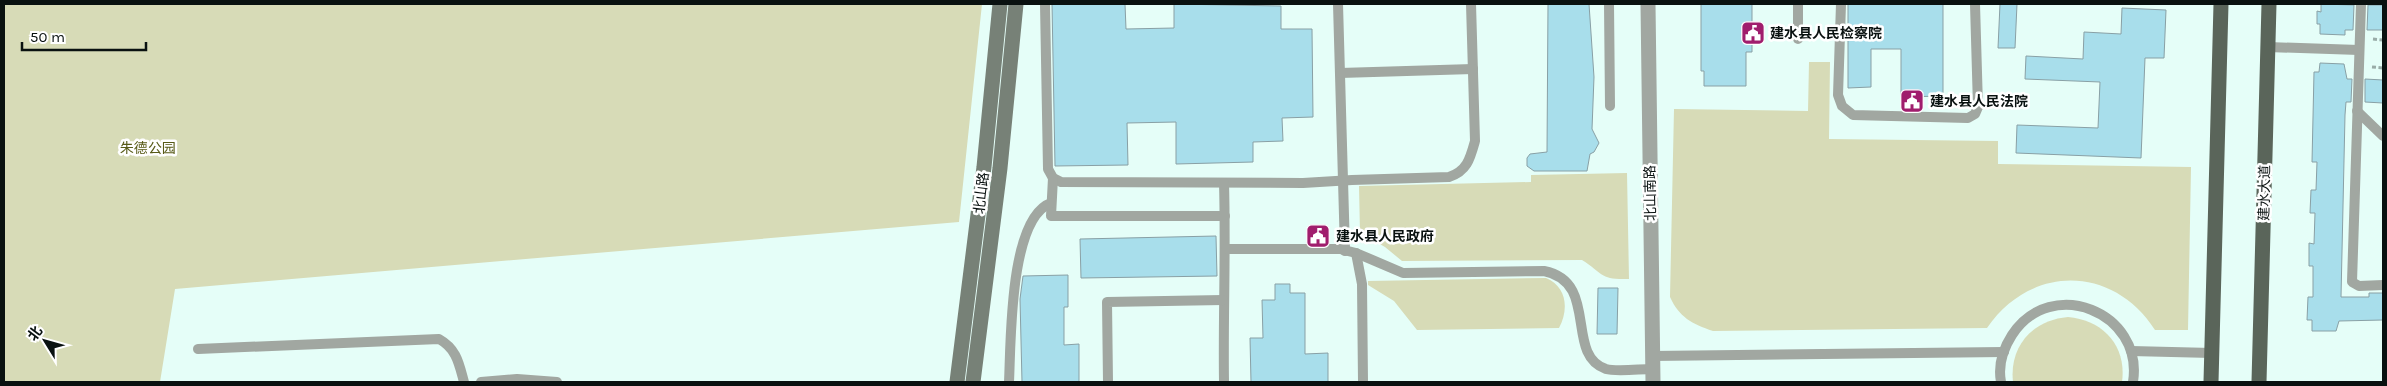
<svg xmlns="http://www.w3.org/2000/svg" width="2387" height="386" viewBox="0 0 2387 386" font-family="Karla,'Noto Sans SC',sans-serif">
  <rect width="100%" height="100%" fill="#e5fef8"/>
  <g fill="#d7dbb7">
    <polygon points="4,4 982,4 959,222 175,289 160,382 4,382"/>
    <path d="M1809,62H1830L1829,139L1998,141V164L2191,167L2188,330H2155C2113,265 2031,264 1987,328L1713,331C1692,324 1679,317 1670,297L1674,109L1808,111Z"/>
    <path d="M1627,173L1629,279C1600,280 1604,274 1582,260L1402,261L1385,247L1360,233L1359,186L1531,182V175Z"/>
    <path d="M1546,278C1567,287 1569,309 1559,328L1417,330L1394,301L1368,285V281Z"/>
    <path d="M2068,317C2103,320 2127,346 2122,382H2013C2009,346 2033,320 2068,317Z"/>
  </g>
  <g fill="#a8deeb" stroke="#89a0a5">
    <polygon points="1052,4 1125,4 1126,29 1174,28 1174,4 1281,6 1281,29 1312,29 1313,117 1282,118 1283,141 1253,142 1253,162 1176,164 1176,122 1127,123 1128,165 1055,166"/>
    <polygon points="1548,4 1589,4 1594,77 1592,129 1599,143 1594,152 1590,154 1587,171 1534,171 1527,166 1527,158 1530,154 1547,152"/>
    <polygon points="1701,4 1752,4 1752,52 1746,52 1746,86 1704,86 1704,71 1701,71"/>
    <polygon points="1848,4 1943,4 1943,96 1901,97 1901,49 1871,49 1871,87 1848,88"/>
    <polygon points="2000,4 2017,4 2015,48 1998,48"/>
    <polygon points="2321,4 2354,5 2353,30 2345,30 2345,35 2320,34 2320,24 2317,24 2317,11 2321,12"/>
    <polygon points="2368,5 2383,5 2383,30 2367,30"/>
    <polygon points="2122,8 2166,10 2164,58 2145,58 2141,158 2016,153 2017,125 2098,128 2100,82 2025,79 2026,56 2083,59 2084,32 2121,34"/>
    <polygon points="2320,63 2344,64 2347,79 2352,79 2351,102 2346,102 2345,115 2341,297 2369,297 2369,293 2383,293 2383,320 2339,321 2336,331 2312,331 2312,320 2307,320 2308,297 2313,297 2313,266 2309,266 2309,243 2314,244 2315,213 2310,213 2311,190 2316,190 2317,162 2312,162 2314,72 2319,72"/>
    <polygon points="2365,79 2383,80 2383,103 2365,102"/>
    <polygon points="1216,236 1217,276 1081,278 1080,239"/>
    <polygon points="1068,275 1068,307 1064,307 1064,345 1079,344 1079,382 1022,382 1020,299 1023,276"/>
    <polygon points="1275,284 1290,284 1290,293 1305,293 1305,354 1328,353 1328,382 1251,382 1250,338 1263,338 1262,300 1275,300"/>
    <polygon points="1598,288 1618,288 1617,334 1597,334"/>
  </g>
  <g fill="none" stroke-linecap="round" stroke-linejoin="round">
    <g stroke="#99aca8" stroke-width="3" stroke-dasharray="4 2.5" stroke-linecap="butt">
      <polyline points="2373,39 2383,40"/>
      <polyline points="2372,67 2383,68"/>
    </g>
    <g stroke="#a1a7a1" stroke-width="10">
      <path d="M1045,4L1048,169L1053,178L1061,182L1303,183L1352,180L1449,177C1467,171 1470,159 1475,141L1471,4"/>
      <polyline points="1338,4 1345,251"/>
      <polyline points="1609,4 1610,106"/>
      <polyline points="1841,4 1838,95 1842,106 1853,115 1968,118 1975,114 1978,107 1975,4"/>
      <polyline points="2361,4 2352,282 2359,286 2383,285"/>
      <polyline points="1798,39 1798,4"/>
      <polyline points="2268,47 2359,50"/>
      <polyline points="1340,73 1473,69"/>
      <polyline points="2357,111 2383,136"/>
      <polyline points="1053,178 1051,216 1225,216"/>
      <path d="M1224,183C1226,250 1223,316 1224,382"/>
      <path d="M1226,249H1340L1356,253L1403,273L1544,271C1600,282 1564,355 1606,369C1616,372 1640,369 1652,369"/>
      <polyline points="1356,253 1362,284 1363,382"/>
      <path d="M198,349L439,339C457,349 459,364 464,382"/>
      <polyline points="2131,351 2212,353"/>
      <polyline points="1652,356 2004,352"/>
      <polyline points="481,382 517,379 557,382"/>
      <path d="M1009,382C1011,343 1009,218 1051,203"/>
      <polyline points="1108,382 1107,302 1223,300"/>
      <path d="M2001,382C1998,366 2003,349 2012,335C2051,275 2144,312 2133,382"/>
    </g>
    <polyline stroke="#a1a7a1" stroke-width="15" points="1648,4 1653,382"/>
    <g stroke="#778177" stroke-width="15">
      <polyline points="957,382 984,167 1000,4"/>
      <polyline points="973,382 1000,168 1016,4"/>
    </g>
    <g stroke="#5a655a" stroke-width="15">
      <polyline points="2211,382 2221,4"/>
      <polyline points="2259,382 2269,4"/>
    </g>
  </g>
  <defs>
    <g id="civic-square" transform="scale(1.25)"><rect x="-9" y="-9" width="18" height="18" rx="4" fill="#a01d6d" stroke="#fff"/><path d="M-.6-6.5H3V-4.5H.6V-3L4-1V1h2V6H-6V1h2V-1L-.6-3ZM-1.2 2.5V6h2.4V2.5Z" fill="#fff"/></g>
  </defs>
  <g fill-rule="evenodd">
    <use href="#civic-square" x="1753" y="33"/>
    <use href="#civic-square" x="1912" y="101"/>
    <use href="#civic-square" x="1318" y="236"/>
  </g>
  <g text-anchor="middle" stroke-width="5" stroke-linejoin="round" paint-order="stroke">
    <g font-size="14" font-weight="bold" fill="#091110" stroke="#fff" text-anchor="start">
      <text x="1770" y="38">建水县人民检察院</text>
      <text x="1930" y="106">建水县人民法院</text>
      <text x="1336" y="241">建水县人民政府</text>
    </g>
    <g font-size="14" fill="#575a17" stroke="#fff">
      <text x="148" y="153">朱德公园</text>
    </g>
    <g font-size="14" fill="#091110" stroke="#fff">
      <text transform="translate(981 193) rotate(-83)" y="5">北山路</text>
      <text transform="translate(1650 193) rotate(-91)" y="5">北山南路</text>
      <text transform="translate(2264 193) rotate(-89)" y="5">建水大道</text>
    </g>
  </g>
  <rect width="2387" height="386" fill="none" stroke="#091110" stroke-width="10"/>
  <g transform="translate(45 341) rotate(307)" stroke="#ffffff" stroke-width="4" paint-order="stroke">
  <path d="M0-4L9 19L0 12L-9 19Z" fill="#091110"/>
  <text y="-8" font-size="14" font-weight="bold" text-anchor="middle" fill="#091110">北</text>
  </g>
  <path d="M22 42v8h124v-8" fill="none" stroke="#091110" stroke-width="2.5"/>
  <text x="30" y="42" font-size="15" fill="#091110" stroke="#ffffff" stroke-width="4" paint-order="stroke">50 m</text>
</svg>
